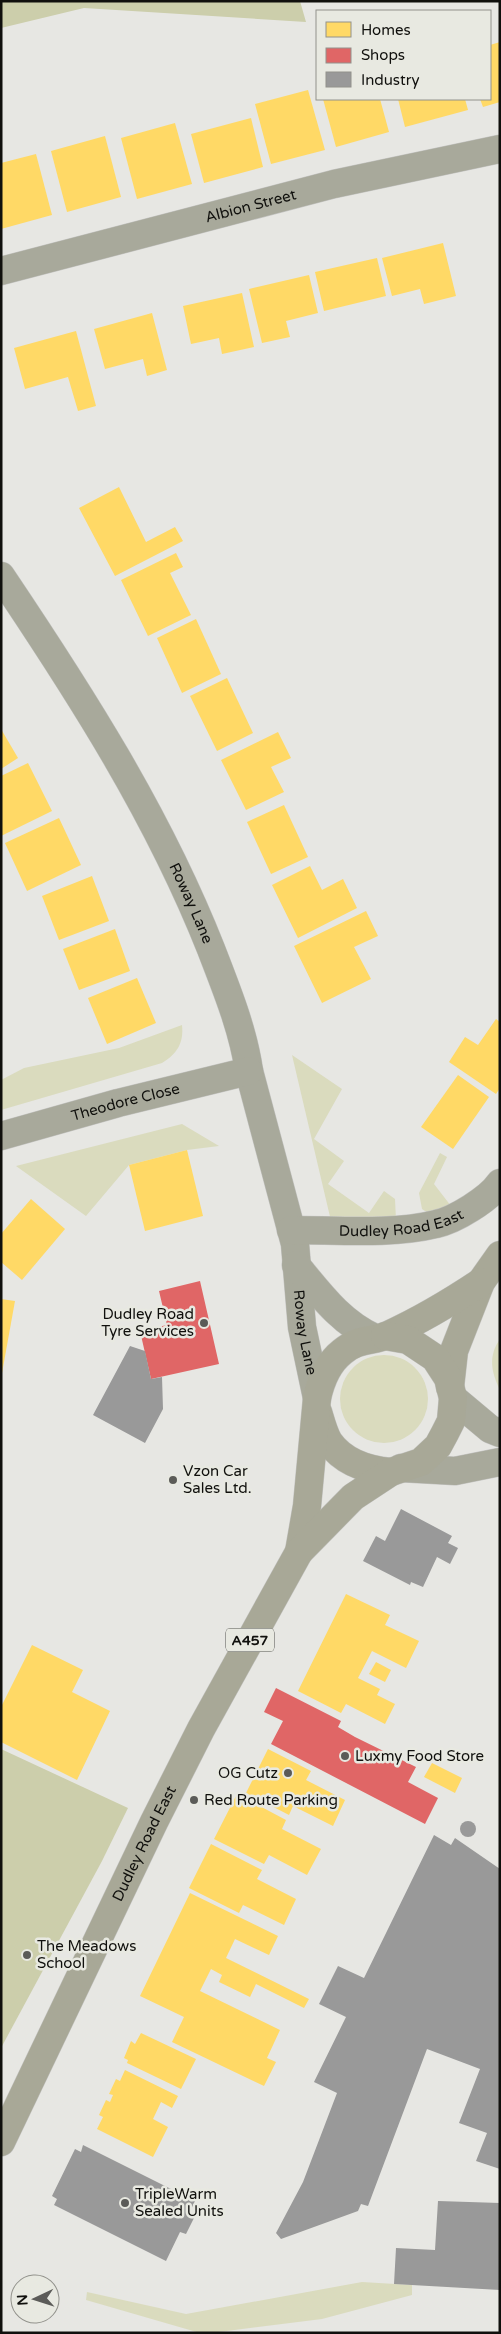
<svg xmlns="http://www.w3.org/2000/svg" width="501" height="2334" viewBox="0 0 501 2334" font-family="'Varela Round',sans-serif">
  <rect width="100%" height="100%" fill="#e7e7e3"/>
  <g fill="#dadbbe">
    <path d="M182,1025C184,1043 177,1054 162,1063L1,1110V1080L24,1068L119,1048Z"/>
    <polygon points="292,1055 342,1089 314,1139 344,1161 328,1184 369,1213 384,1191 395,1199 396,1220 331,1221"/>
    <polygon points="182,1124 219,1146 187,1150 129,1165 86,1216 16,1166"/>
    <polygon points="440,1153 447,1157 434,1184 451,1206 428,1213 422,1209 419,1193"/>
    <path d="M500,1339V1390C491,1372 488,1356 500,1339Z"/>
    <circle cx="384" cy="1399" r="44"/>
    <polygon points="362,2282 412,2285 412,2295 322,2319 211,2333 200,2333 86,2300 87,2292 186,2314"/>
  </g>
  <g fill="#ccceab">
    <polygon points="1,1 300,1 306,22 84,8 1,28"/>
    <polygon points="1,1749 128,1808 102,1861 1,2048"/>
  </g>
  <g fill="#ffd966">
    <polygon points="500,42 500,102 483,107 480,99 490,99 490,45"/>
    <polygon points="308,90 325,150 271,164 255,104"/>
    <polygon points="323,99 380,99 389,132 336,147"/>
    <polygon points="398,99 465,99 468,110 405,127"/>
    <polygon points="251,118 263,167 204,183 191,134"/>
    <polygon points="175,123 192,184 137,199 121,138"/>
    <polygon points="105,136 121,197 67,212 51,151"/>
    <polygon points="36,154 52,215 1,229 1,163"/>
    <polygon points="443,243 456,296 424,304 420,289 392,296 382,258"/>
    <polygon points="377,258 386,296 324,311 315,272"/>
    <polygon points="309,275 318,313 286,321 290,337 262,343 249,289"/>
    <polygon points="242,293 254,347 222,354 219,338 191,344 183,306"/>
    <polygon points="152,313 167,370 147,376 143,359 105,369 94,329"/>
    <polygon points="76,331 96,406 78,411 68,377 25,389 14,348"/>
    <polygon points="119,487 146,542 175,527 183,541 115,576 79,508"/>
    <polygon points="176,553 183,567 170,573 191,615 148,636 121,580"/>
    <polygon points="196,619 221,674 182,693 157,638"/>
    <polygon points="227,678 253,733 217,751 190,696"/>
    <polygon points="1,729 18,758 1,769"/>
    <polygon points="278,732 291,758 271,767 284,792 246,810 221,760"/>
    <polygon points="28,763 52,811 1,836 1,776"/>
    <polygon points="284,805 308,857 271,874 247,822"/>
    <polygon points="59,818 81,865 27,891 5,843"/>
    <polygon points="310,866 322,890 343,879 357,908 298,938 272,885"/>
    <polygon points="92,876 109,921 59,940 42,896"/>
    <polygon points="366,911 378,936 354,947 371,979 322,1003 294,946"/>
    <polygon points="115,929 130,971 79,990 63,949"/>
    <polygon points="137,978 156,1023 107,1044 88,998"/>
    <polygon points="496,1019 500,1022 500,1088 496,1094 449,1062 465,1037 478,1045"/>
    <polygon points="458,1075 489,1097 453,1149 421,1127"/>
    <polygon points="187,1150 203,1216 145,1231 129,1165"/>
    <polygon points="31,1199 65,1229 22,1280 1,1262 1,1234"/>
    <polygon points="1,1299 15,1301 2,1373 1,1373"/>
    <polygon points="346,1594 390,1615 385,1625 419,1641 406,1668 372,1651 358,1678 380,1689 377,1695 395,1704 385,1724 346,1704 341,1713 298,1691"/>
    <polygon points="32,1645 83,1670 72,1692 110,1711 77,1780 1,1742 1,1707"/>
    <polygon points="376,1662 391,1670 385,1682 369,1674"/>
    <polygon points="268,1749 311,1771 306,1780 345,1800 333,1826 293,1806 289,1815 246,1793"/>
    <polygon points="432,1763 462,1778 455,1793 424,1777"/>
    <polygon points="237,1794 286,1820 282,1829 321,1849 307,1875 269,1855 264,1864 214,1839"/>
    <polygon points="211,1844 262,1870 257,1879 296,1899 284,1925 243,1905 239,1913 189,1888"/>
    <polygon points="190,1893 278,1936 269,1955 235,1939 226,1958 309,1999 304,2008 256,1984 250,1997 219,1982 222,1975 211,1969 200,1991 280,2030 267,2058 276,2062 264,2086 172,2042 184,2017 140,1996"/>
    <polygon points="141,2033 196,2059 181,2089 127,2063 128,2060 124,2058 131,2041 135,2044"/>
    <polygon points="125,2070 178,2096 172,2108 161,2102 153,2119 168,2127 153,2157 97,2129 103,2117 99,2115 106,2100 110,2102 113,2095 109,2094 116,2079 120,2081"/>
  </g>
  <g fill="#e06666">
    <polygon points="200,1281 219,1364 151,1379 140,1331 167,1325 159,1291"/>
    <polygon points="276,1688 341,1721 338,1727 355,1737 416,1767 408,1782 438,1798 425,1824 271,1744 283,1721 264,1712"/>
  </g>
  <g fill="#999">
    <polygon points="130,1346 145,1351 151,1379 162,1377 163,1409 145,1443 93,1415"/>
    <polygon points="401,1509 452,1536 448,1543 458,1548 450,1564 437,1557 423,1587 411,1582 410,1585 363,1561 376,1536 385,1541"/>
    <circle cx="468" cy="1829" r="8"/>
    <polygon points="434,1835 451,1845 455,1838 500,1869 500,2169 476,2161 487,2133 459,2123 480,2069 427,2049 368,2206 361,2204 358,2211 281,2239 276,2233 303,2182 337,2093 314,2082 346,2017 319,2004 338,1966 364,1978"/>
    <polygon points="83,2145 195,2201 189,2214 195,2216 186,2234 180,2232 166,2261 54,2205 57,2199 52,2196 75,2149 81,2152"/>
    <polygon points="438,2201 500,2203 500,2290 394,2284 396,2248 435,2250"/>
  </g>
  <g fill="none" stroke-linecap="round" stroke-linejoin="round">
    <g stroke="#c4c4c2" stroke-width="29">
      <g id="minor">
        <path id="s1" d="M1,271L334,184L500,149"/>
        <path id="s2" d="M1,576C81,695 158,815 211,949C226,988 243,1029 249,1071L295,1244L302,1327L317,1398"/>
        <path id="s3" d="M1,1136L118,1103L249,1071"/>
        <path id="s4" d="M291,1230C337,1230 392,1235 436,1224C455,1220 489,1199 500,1183"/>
        <path d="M296,1265C320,1294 341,1323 375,1338"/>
        <polyline points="453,1398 490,1429 500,1433"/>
        <polyline points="401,1468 455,1471 500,1462"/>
      </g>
    </g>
    <g stroke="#c4c4c2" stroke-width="29">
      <g id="major">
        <polyline points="450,1387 454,1351 481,1282 500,1255"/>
        <path d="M318,1412C321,1422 324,1434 329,1442C344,1463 367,1470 391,1472"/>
        <path d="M299,1552L307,1506L317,1398C321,1380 328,1363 342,1352C358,1338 372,1342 388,1335C421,1320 451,1302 481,1282"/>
        <path id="s5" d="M1,2142L154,1822L201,1729L299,1552L353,1497L391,1472L421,1462L438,1446L445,1433L451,1421L453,1398L448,1378L435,1358L408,1340L385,1336"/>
      </g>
    </g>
    <use href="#minor" stroke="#a8a99b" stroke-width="28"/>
    <use href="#major" stroke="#a8a897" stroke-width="28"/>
  </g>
  <g fill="#5b5b58" stroke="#e8e9e1" stroke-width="2">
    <circle cx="204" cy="1323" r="5"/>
    <circle cx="173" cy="1480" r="5"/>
    <circle cx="345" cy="1756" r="5"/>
    <circle cx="288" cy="1773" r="5"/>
    <circle cx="194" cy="1800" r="5"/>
    <circle cx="27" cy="1955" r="5"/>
    <circle cx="125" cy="2203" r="5"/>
  </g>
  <g text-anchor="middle" stroke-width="5" stroke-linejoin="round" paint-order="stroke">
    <rect fill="#e8e9e1" stroke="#51514d" stroke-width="1" x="226" y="1628.5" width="48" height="23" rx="4"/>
    <g font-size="14" font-weight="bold" fill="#10100d">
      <text x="250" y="1645">A457</text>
    </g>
    <g font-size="15" fill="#10100d" stroke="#e8e9e1">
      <text dy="5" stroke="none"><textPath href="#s1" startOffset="258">Albion Street</textPath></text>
      <text dy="5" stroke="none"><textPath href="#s2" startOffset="379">Roway Lane</textPath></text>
      <text dy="5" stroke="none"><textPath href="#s3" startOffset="129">Theodore Close</textPath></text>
      <text dy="5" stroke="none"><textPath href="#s4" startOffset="111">Dudley Road East</textPath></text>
      <text dy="5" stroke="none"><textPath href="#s2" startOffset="825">Roway Lane</textPath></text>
      <text dy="5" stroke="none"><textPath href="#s5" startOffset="331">Dudley Road East</textPath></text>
    </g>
    <g font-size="15" fill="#10100d" stroke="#e8e9e1" text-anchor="start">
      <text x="194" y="1319" text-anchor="end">Dudley Road<tspan x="194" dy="17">Tyre Services</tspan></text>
      <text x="183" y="1476">Vzon Car<tspan x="183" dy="17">Sales Ltd.</tspan></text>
      <text x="355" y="1761">Luxmy Food Store</text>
      <text x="278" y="1778" text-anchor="end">OG Cutz</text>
      <text x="204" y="1805">Red Route Parking</text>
      <text x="37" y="1951">The Meadows<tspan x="37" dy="17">School</tspan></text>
      <text x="135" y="2199">TripleWarm<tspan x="135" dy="17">Sealed Units</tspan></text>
    </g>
  </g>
  <rect width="501" height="2334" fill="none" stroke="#10100d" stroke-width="5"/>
  <rect x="316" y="10" width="175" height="90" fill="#e8e9e1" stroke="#92928c"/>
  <rect x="326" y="22" width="25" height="15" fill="#ffd966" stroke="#92928c"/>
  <text x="361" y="35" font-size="15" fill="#10100d">Homes</text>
  <rect x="326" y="48" width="25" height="15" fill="#e06666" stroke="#92928c"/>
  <text x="361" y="60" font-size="15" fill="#10100d">Shops</text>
  <rect x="326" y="72" width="25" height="15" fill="#999999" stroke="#92928c"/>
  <text x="361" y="85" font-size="15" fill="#10100d">Industry</text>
  <g transform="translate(35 2299) rotate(266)"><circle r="24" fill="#e8e9e1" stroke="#92928c"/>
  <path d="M0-4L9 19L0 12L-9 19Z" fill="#5b5b58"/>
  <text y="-8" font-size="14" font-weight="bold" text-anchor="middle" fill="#10100d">N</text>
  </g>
</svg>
